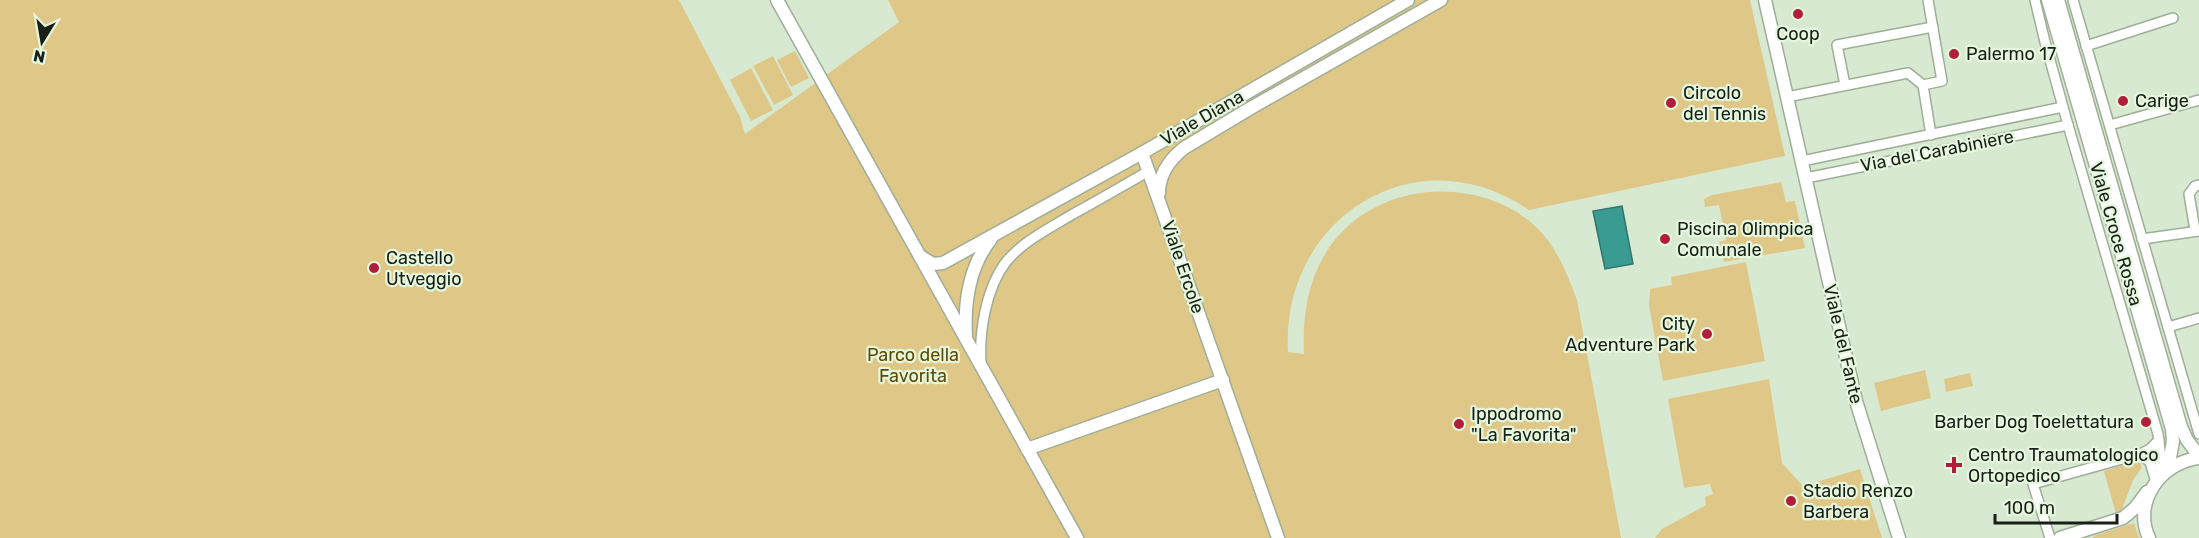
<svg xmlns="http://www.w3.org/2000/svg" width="2199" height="538" viewBox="0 0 2199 538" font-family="Rubik,sans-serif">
  <rect width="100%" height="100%" fill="#d8e9d1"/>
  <g fill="#dfc787">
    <path d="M0,0H679L740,117L745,134L899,22L888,0H1750L1785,156L1529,210C1416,132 1280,219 1288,352L1304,354C1302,316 1308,277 1331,245C1377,182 1476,174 1534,225C1556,245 1567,273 1577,300L1621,538H0Z"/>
    <polygon points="795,51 809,78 791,87 777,60"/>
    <polygon points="773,56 793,95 774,105 753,66"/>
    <polygon points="751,68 773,110 751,121 730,80"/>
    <polygon points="1781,182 1786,202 1795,201 1805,248 1724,262 1719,242 1726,240 1719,205 1705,207 1704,199 1712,195"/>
    <polygon points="1746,262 1765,361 1663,381 1649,306 1650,289 1672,285 1671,277"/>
    <polygon points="1925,370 1931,398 1881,411 1874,383"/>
    <polygon points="1970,373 1973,386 1946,392 1944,379"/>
    <polygon points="1769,379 1782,463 1803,486 1860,469 1882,538 1655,538 1662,529 1706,505 1705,497 1713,494 1710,484 1684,488 1668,399"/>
    <polygon points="2136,461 2141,464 2141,469 2133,480 2122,509 2116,514 2104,471"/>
    <polygon points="2134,523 2139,538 2092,538 2096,535"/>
  </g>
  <polygon fill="#399b91" stroke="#2f766c" stroke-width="1.5" points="1622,206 1633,264 1605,269 1593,211"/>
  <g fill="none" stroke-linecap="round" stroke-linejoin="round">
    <g stroke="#9eae97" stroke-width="12">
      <g id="street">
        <polyline points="2035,0 2045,42 2068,125 2158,434 2161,458 2158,478"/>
        <polyline points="2073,0 2199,434"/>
        <polyline points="2086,46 2173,18"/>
        <polyline points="1845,85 1837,45 1933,27"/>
        <polyline points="1923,85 1931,135"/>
        <polyline points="1787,97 1908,73 1923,85 1942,81 1928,0"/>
        <polyline points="2110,125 2199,100"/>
        <polyline points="1802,161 2063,107"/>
        <polyline points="1806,178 2068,125"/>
        <polyline points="2195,230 2189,194 2195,186 2199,185"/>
        <polyline points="2142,239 2199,231"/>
        <polyline points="2168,327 2199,318"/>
        <path d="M981,363C979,332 986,288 1006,262C1023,241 1050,228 1073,214C1099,200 1124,185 1149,171"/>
        <polyline points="2140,454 2150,462 2155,479"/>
        <polyline points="2050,538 2033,484 2140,454 2150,449 2159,440"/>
      </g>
    </g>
    <g stroke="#9eae97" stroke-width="15">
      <g id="secondary">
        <polyline points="777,0 1077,538"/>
        <polyline points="1765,0 1856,401 1899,538"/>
        <polyline points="2048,0 2172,429 2173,441 2168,469"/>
        <polyline points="2058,0 2181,427 2187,440 2199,456"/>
        <polyline points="1142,153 1278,538"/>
        <path d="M1159,193C1159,174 1169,160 1184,148L1249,109L1441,0"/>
        <polyline points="920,256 933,264 943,263 1142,153 1408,0"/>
        <path d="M966,336C964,301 969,267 991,239"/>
        <polyline points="1027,449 1223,380"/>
        <polyline points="2060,538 2123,518 2135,508 2147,492"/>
        <path d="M2149,538C2132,501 2162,462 2199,458"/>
      </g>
    </g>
    <use href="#street" stroke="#fff" stroke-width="9"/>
    <use href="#secondary" stroke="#fff" stroke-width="12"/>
  </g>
  <g fill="#b11e3b" stroke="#e5f7de" stroke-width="2">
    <circle cx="1798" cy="14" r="6"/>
    <circle cx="1954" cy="54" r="6"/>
    <circle cx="2123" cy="101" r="6"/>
    <circle cx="1671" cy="103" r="6"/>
    <circle cx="1665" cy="239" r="6"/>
    <circle cx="374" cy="268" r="6"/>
    <circle cx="1707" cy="334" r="6"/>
    <circle cx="2146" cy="422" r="6"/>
    <circle cx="1459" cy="424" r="6"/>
    <path d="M1951 456h6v6h6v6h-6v6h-6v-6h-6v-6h6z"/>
    <circle cx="1791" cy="501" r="6"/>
  </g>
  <g text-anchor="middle" stroke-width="4.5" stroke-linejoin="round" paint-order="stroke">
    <g font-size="18" fill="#181f16" stroke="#e5f7de" text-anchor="start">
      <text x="1798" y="40" text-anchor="middle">Coop</text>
      <text x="1966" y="60">Palermo 17</text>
      <text x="1683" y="99">Circolo<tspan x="1683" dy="21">del Tennis</tspan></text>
      <text x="2135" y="107">Carige</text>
      <text x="1677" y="235">Piscina Olimpica<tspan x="1677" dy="21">Comunale</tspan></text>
      <text x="386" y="264">Castello<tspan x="386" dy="21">Utveggio</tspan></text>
      <text x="1695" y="330" text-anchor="end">City<tspan x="1695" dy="21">Adventure Park</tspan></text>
      <text x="1471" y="420">Ippodromo<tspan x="1471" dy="21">"La Favorita"</tspan></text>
      <text x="2134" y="428" text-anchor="end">Barber Dog Toelettatura</text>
      <text x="1968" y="461">Centro Traumatologico<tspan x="1968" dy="21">Ortopedico</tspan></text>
      <text x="1803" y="497">Stadio Renzo<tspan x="1803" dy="21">Barbera</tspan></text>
    </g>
    <g font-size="18" fill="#181f16" stroke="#e5f7de">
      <text transform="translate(1202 118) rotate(-30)" y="6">Viale Diana</text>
      <text transform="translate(1937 151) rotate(-11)" y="6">Via del Carabiniere</text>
      <text transform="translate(2116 234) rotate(74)" y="6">Viale Croce Rossa</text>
      <text transform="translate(1183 267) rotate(71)" y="6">Viale Ercole</text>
      <text transform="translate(1843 344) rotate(77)" y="6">Viale del Fante</text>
    </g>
    <g font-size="18" fill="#604a00" stroke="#e5f7de">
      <text x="913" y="361">Parco della<tspan x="913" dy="21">Favorita</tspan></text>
    </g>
  </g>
  <g transform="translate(42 42) rotate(191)" stroke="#e5f7de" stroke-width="4.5" paint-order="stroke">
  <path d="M0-4.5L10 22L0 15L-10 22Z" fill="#181f16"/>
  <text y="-9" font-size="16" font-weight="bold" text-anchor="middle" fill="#181f16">N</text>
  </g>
  <path d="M1995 514v9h122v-9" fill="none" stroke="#181f16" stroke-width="3"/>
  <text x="2004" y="514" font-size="18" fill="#181f16" stroke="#e5f7de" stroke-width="4.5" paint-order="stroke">100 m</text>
</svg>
